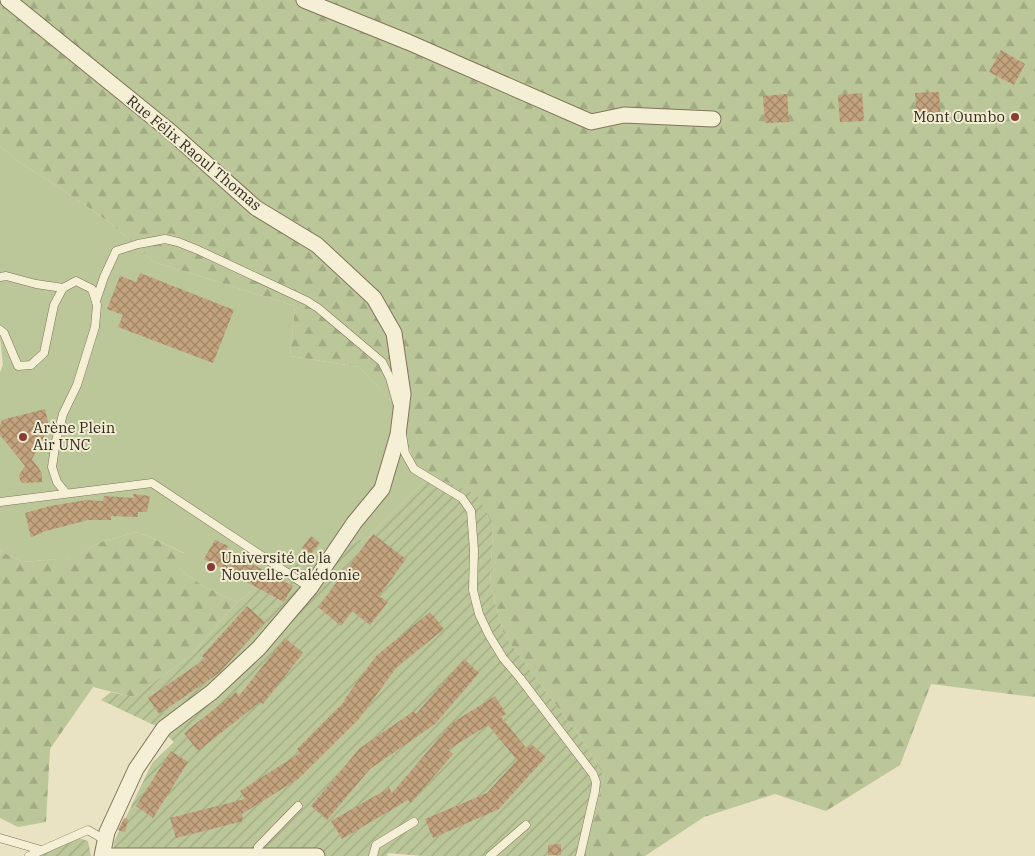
<svg xmlns="http://www.w3.org/2000/svg" width="1035" height="856" viewBox="0 0 1035 856" font-family="'IBM Plex Serif',serif">
  <defs>
    <pattern id="forest-firs" width="22" height="20" patternUnits="userSpaceOnUse" patternTransform="scale(1.25)"><rect width="22" height="20" fill="#bbc699"/><path d="M5 1l3.5 6h-7zM16 11l3.5 6h-7z" fill="#a1aa83"/></pattern>
    <pattern id="garden-furrows" width="10" height="10" patternUnits="userSpaceOnUse" patternTransform="scale(1.25)"><rect width="10" height="10" fill="#bbc699"/><path d="M-1 1l2-2M0 10L10 0M9 11l2-2" fill="none" stroke="#a1aa83"/></pattern>
    <pattern id="building-cross-hatch" width="8" height="8" patternUnits="userSpaceOnUse" patternTransform="scale(1.25)"><rect width="8" height="8" fill="#c3a37d"/><path d="M0 0l8 8M0 8l8-8" fill="none" stroke="#9f8566"/></pattern>
  </defs>
  <rect width="100%" height="100%" fill="#e9e2c3"/>
  <polygon fill="#bbc699" points="0,146 18,161 66,192 112,224 154,262 295,306 290,356 359,367 390,400 416,469 431,475 372,533 371,536 289,563 237,602 205,587 180,570 184,553 150,537 136,532 101,542 71,558 23,562 0,551 0,372 3,365 0,337"/>
  <g fill="url(#forest-firs)">
    <polygon points="0,0 1035,0 1035,697 931,684 900,765 826,811 775,794 704,817 645,856 584,856 604,776 582,740 504,635 490,585 493,525 417,469 390,400 359,367 290,356 295,306 154,262 112,224 66,192 18,161 0,146"/>
    <polygon points="136,532 150,537 185,554 180,570 205,587 237,602 191,656 133,697 93,687 50,749 46,822 18,827 0,818 0,551 23,562 70,558 101,542"/>
  </g>
  <g fill="url(#garden-furrows)">
    <polygon points="431,475 477,495 493,525 490,585 504,635 582,740 604,776 584,856 423,856 388,853 387,856 113,856 114,842 152,763 174,742 158,727 101,700 111,692 133,697 191,656 237,602 289,563 371,536 372,533"/>
    <polygon points="79,838 88,841 91,856 40,856"/>
  </g>
  <g fill="url(#building-cross-hatch)">
    <polygon points="1001,50 1025,64 1014,85 989,72"/>
    <polygon points="939,92 941,120 917,121 915,93"/>
    <polygon points="862,93 864,121 840,122 838,95"/>
    <polygon points="787,94 789,122 765,123 763,96"/>
    <polygon points="140,273 234,310 213,363 118,327 123,315 107,309 120,276 136,282"/>
    <polygon points="45,409 48,422 43,439 32,459 42,473 42,482 23,483 20,480 19,475 25,466 0,435 0,425 2,420"/>
    <polygon points="133,494 150,496 147,512 138,512 138,517 111,516 111,520 88,520 42,532 42,533 31,537 25,513 50,506 86,500 103,501 104,496 134,498"/>
    <polygon points="373,534 406,559 379,596 388,602 370,625 352,611 341,626 318,607"/>
    <polygon points="311,536 320,543 311,554 302,548"/>
    <polygon points="215,540 228,546 226,550 293,586 284,602 204,559"/>
    <polygon points="247,606 265,622 219,673 159,714 148,698 205,659 202,656"/>
    <polygon points="430,612 444,629 396,668 358,720 298,779 242,814 243,821 176,838 170,818 245,799 240,791 300,753 297,749 345,701 344,700 376,656"/>
    <polygon points="285,638 303,653 263,704 260,702 198,751 184,733 236,692 239,696"/>
    <polygon points="464,659 479,673 435,724 370,769 327,820 311,806 360,748 414,711 416,714"/>
    <polygon points="495,696 506,714 501,717 527,749 531,744 546,757 499,809 433,838 425,819 487,793 517,760 488,725 448,750 453,754 411,803 408,800 342,839 331,821 389,788 392,793 452,723"/>
    <polygon points="171,751 188,762 153,818 136,806"/>
    <polygon points="124,818 128,819 125,832 118,830"/>
    <polygon points="561,844 561,855 548,855 548,845"/>
  </g>
  <g fill="none" stroke-linecap="round" stroke-linejoin="round">
    <g stroke="#81745c" stroke-width="9">
      <g id="service">
        <polyline points="0,277 6,276 36,284 63,288"/>
        <polyline points="96,301 104,277 116,251 138,244 165,239 178,242 198,250 307,301 318,308 382,362 390,378 397,403"/>
        <polyline points="0,330 4,333 18,366 31,365 44,353 54,305 63,288 76,281 92,289 97,305 95,327 77,385 63,414 56,441 52,467 57,482 66,493"/>
        <polyline points="402,434 405,453 414,469 462,498 471,511 474,550 473,590 479,614 489,635 503,658 520,678 593,774 596,782 595,791 580,856"/>
        <polyline points="0,502 152,483 310,588"/>
        <polyline points="0,838 41,850"/>
        <polyline points="258,855 258,847 298,806"/>
        <polyline points="29,856 88,830 105,840"/>
        <polyline points="373,856 376,845 414,822"/>
        <polyline points="490,856 526,825"/>
      </g>
    </g>
    <g stroke="#81745c" stroke-width="17">
      <g id="minor">
        <polyline points="8,0 171,132 256,208 317,245 374,298 394,333 403,394 398,435 382,489 354,523 310,588 259,648 212,692 164,728 136,769 107,832 102,856"/>
        <polyline points="304,0 408,42 591,122 624,115 713,119"/>
        <polyline points="104,856 317,856"/>
      </g>
    </g>
    <use href="#service" stroke="#f5efd5" stroke-width="8"/>
    <use href="#minor" stroke="#f5efd5" stroke-width="15"/>
  </g>
  <g fill="#8a3c32" stroke="#f1ecd2" stroke-width="2">
    <circle cx="1015" cy="117" r="5"/>
    <circle cx="23" cy="437" r="5"/>
    <circle cx="211" cy="567" r="5"/>
  </g>
  <g text-anchor="middle" stroke-width="4" stroke-linejoin="round" paint-order="stroke">
    <g font-size="15" fill="#332b1e" stroke="#f1ecd2" text-anchor="start">
      <text x="1005" y="122" text-anchor="end">Mont Oumbo</text>
      <text x="33" y="433">Arène Plein<tspan x="33" dy="17">Air UNC</tspan></text>
      <text x="221" y="563">Université de la<tspan x="221" dy="17">Nouvelle-Calédonie</tspan></text>
    </g>
    <g font-size="15" fill="#332b1e" stroke="#f1ecd2">
      <text transform="translate(194 153) rotate(40)" y="5">Rue Félix Raoul Thomas</text>
    </g>
  </g>
</svg>
